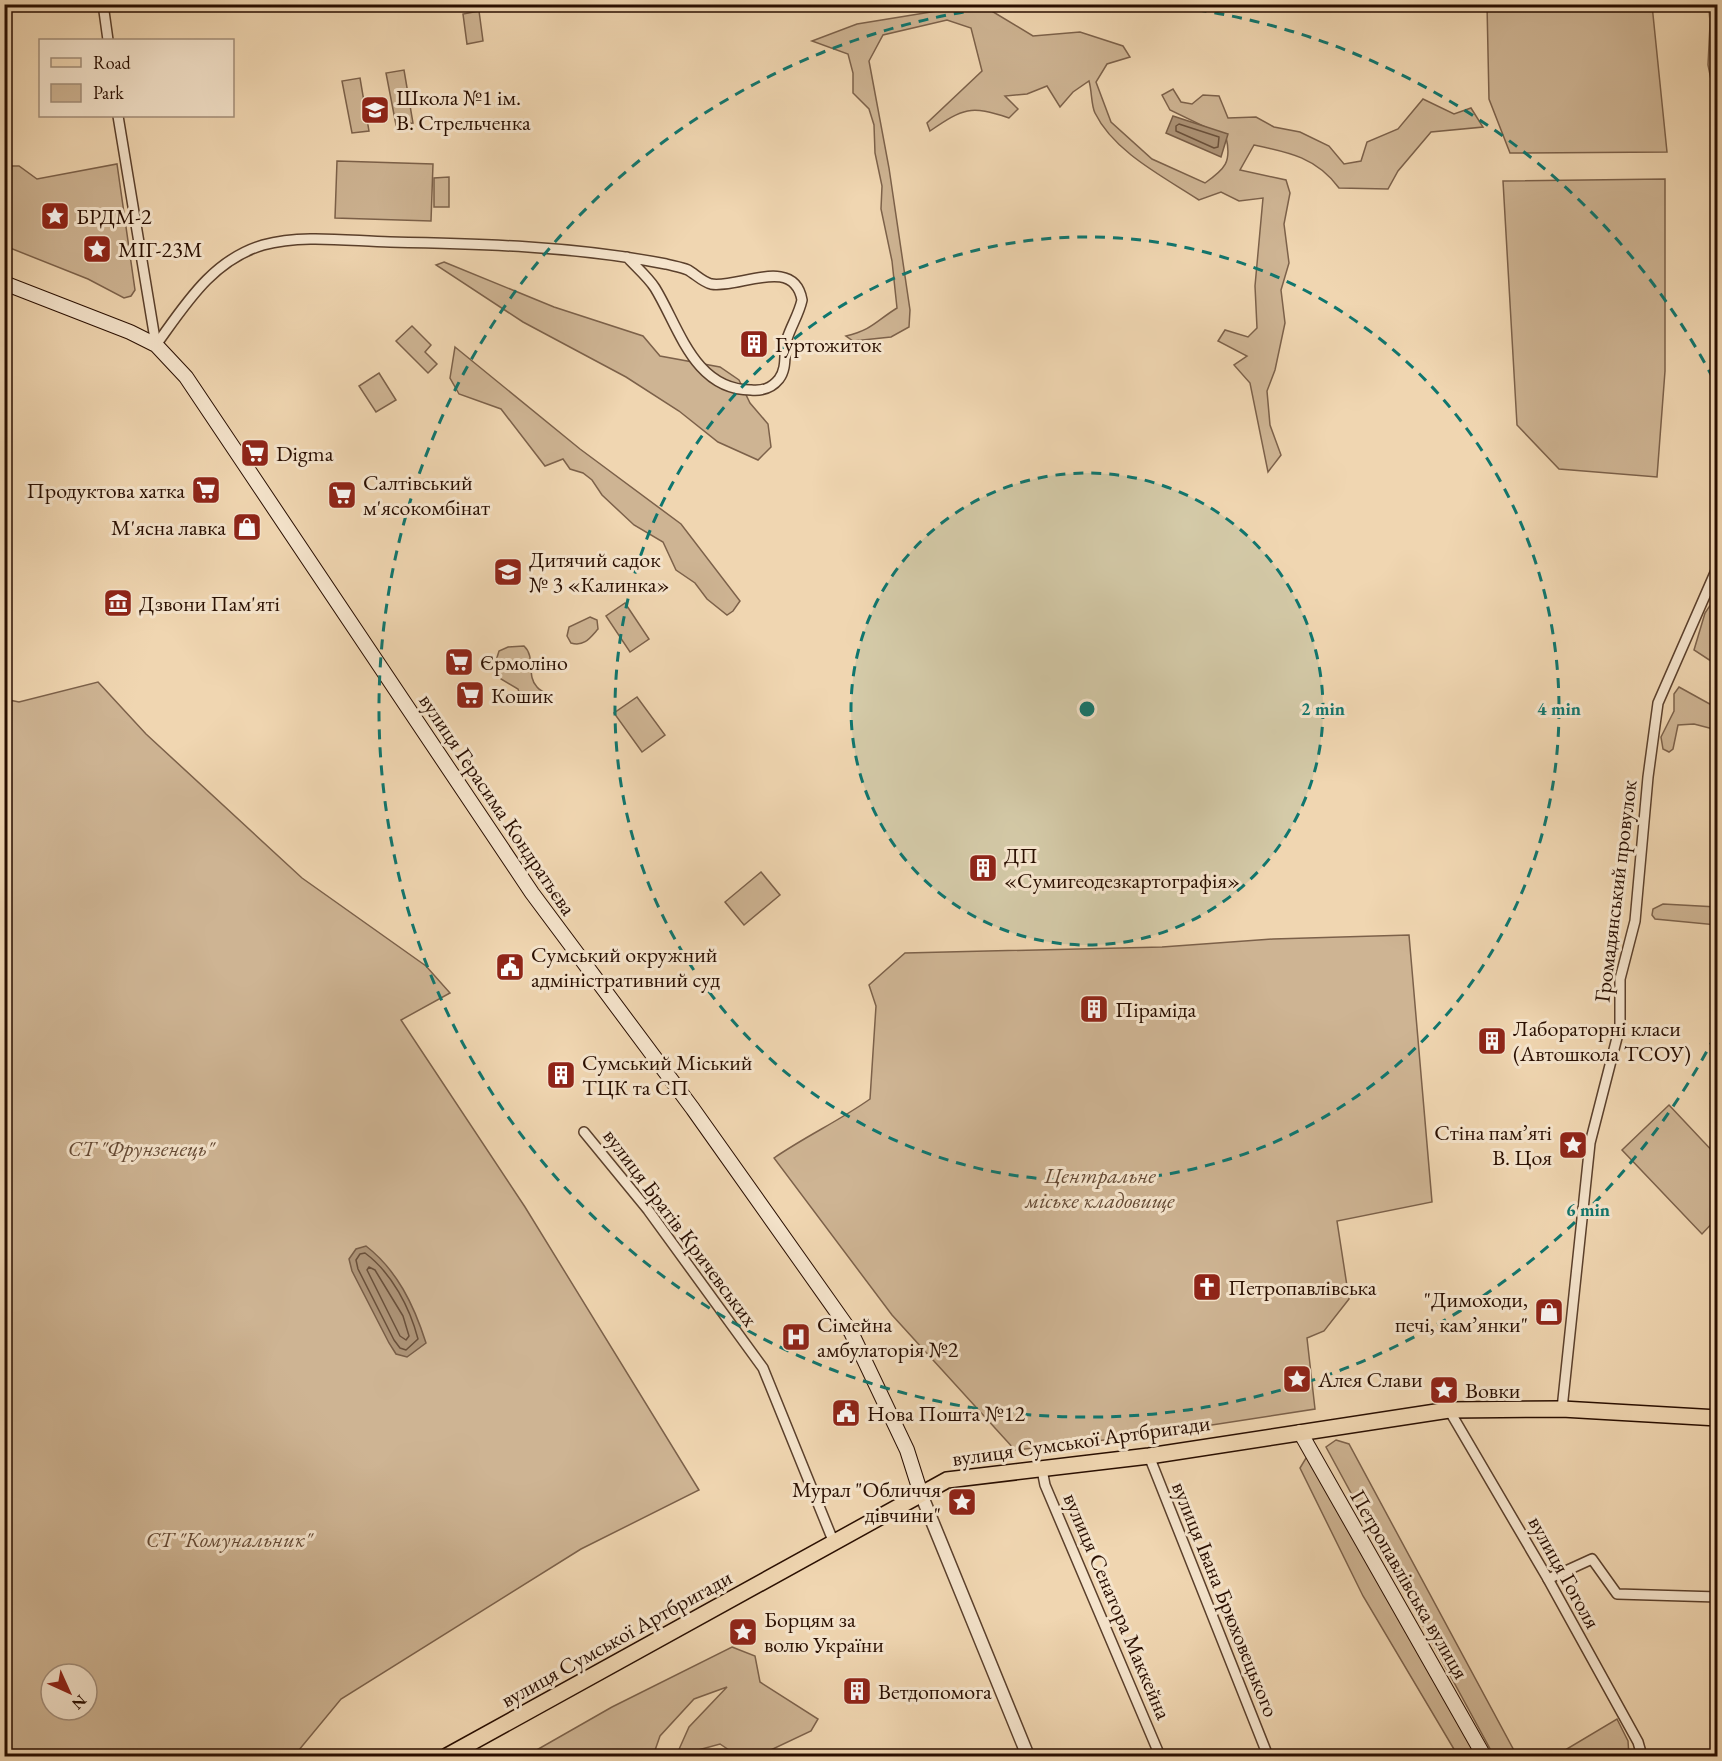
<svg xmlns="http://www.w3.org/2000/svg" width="1722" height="1761" viewBox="0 0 1722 1761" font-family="'EB Garamond',serif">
  <rect width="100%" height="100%" fill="#f0d6b1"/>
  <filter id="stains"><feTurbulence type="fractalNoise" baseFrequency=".00333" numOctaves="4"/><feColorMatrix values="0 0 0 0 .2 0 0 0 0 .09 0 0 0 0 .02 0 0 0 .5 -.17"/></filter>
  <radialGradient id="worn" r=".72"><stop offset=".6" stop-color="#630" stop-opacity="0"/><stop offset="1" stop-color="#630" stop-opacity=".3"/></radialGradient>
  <g fill="#ceb493" stroke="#7c614a" stroke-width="1.5" fill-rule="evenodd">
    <path d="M980,4L1033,36L1080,32L1123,46L1130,57L1107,64L1096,82L1111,122L1152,159L1205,183C1225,169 1232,162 1226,137L1170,110L1162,95L1173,89L1181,102L1192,104L1203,95L1219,96L1228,118L1256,117L1274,127L1300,132L1329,146L1344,164L1361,161L1367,142L1398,129L1423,99L1454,114L1471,108L1483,127L1431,132L1398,171L1388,189L1339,188C1317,158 1289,152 1254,145L1240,170L1286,180L1290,193L1284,224L1289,263L1281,290L1285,323L1275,370L1267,391L1270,425L1281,455L1268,472L1250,383L1234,365L1247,356L1218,341L1225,330L1248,337L1257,328L1255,286L1263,198L1239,201L1221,192L1199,200C1164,177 1114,152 1095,113C1091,105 1092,91 1089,81L1073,92L1060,107L1047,86L1027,94L1005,96L1018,109L1009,118C970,105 964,108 930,131L927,123L982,71L971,28L947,20L883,35L869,61L889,168L910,310L909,327L891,337L853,341L846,336C872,330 876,321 897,308L892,261L881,209L882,186L875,153L874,125L869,109L853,93V73L848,54L812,41L857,24Z"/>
    <polygon points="1487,5 1652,5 1667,152 1510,153 1489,99"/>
    <polygon points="1711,5 1717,5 1717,109 1708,65"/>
    <polygon points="479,11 483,41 467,44 463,14"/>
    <polygon points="404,70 413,123 396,125 386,73"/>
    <polygon points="360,78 369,131 352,133 342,81"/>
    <polygon points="337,161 433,164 431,221 335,218"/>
    <polygon points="117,164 135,290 131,296 124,298 88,279 5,246 5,166 19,166 37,179"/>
    <polygon points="449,177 449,207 434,207 434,178"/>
    <polygon points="1665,179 1665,371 1657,477 1559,469 1517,425 1503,181"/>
    <polygon points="444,262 554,307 643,336 660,356 720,367 739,380 750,403 768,424 771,447 758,460 718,442 679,411 626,377 523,322 436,265"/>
    <polygon points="412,326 431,345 425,352 437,364 428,373 396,341"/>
    <polygon points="455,347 580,449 681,524 740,601 733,611 727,615 707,599 695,583 676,570 663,542 634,525 602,495 592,480 583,473 570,469 563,459 545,466 501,409 459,394 450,378"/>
    <polygon points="379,373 396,400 376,412 359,386"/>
    <polygon points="1717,595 1717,665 1694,650 1705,613"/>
    <polygon points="625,603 649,639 630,652 606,616"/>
    <path d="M590,617L597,620L598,629C590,638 584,647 571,643L567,636L569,627Z"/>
    <path d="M524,646C536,657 526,676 537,687C539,690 543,691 545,693L542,700L533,705L523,703L518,689L501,679L495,664L499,651L508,647Z"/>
    <path d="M98,682L146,734L302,878L426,966L450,993L401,1020L525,1207L699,1490L581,1549L341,1699L294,1756H5L4,699L19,702ZM51,1674H87V1710H51Z"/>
    <polygon points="1679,687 1717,708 1717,730 1694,724 1678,725 1673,749 1669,752 1663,749 1661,737 1674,711 1674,694"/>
    <polygon points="637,697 665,735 642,752 614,713"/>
    <polygon points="761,872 780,895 744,925 725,902"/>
    <polygon points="1663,904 1717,907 1717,925 1655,919 1652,915 1653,909"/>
    <path d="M1409,935L1432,1202L1337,1221L1349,1299L1324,1331L1307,1338L1315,1409L1140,1436L1015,1450L892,1315L774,1158C806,1136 839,1121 870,1099L876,1006L869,985L905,953L1162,947L1273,939Z"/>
    <polygon points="1669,1105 1717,1156 1717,1218 1702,1234 1622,1150"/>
    <polygon points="1336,1440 1349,1444 1517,1756 1494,1756 1326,1447"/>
    <polygon points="1306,1458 1312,1459 1476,1756 1458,1756 1363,1596 1300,1468"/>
    <polygon points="732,1647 755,1656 760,1682 818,1719 811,1731 758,1756 738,1756 720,1744 676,1756 689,1727 727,1687 694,1699 660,1736 653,1756 526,1756 612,1707"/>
    <polygon points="1617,1719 1628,1741 1629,1756 1555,1756"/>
  </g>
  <g fill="#ac9275" stroke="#785d46" stroke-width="1.5">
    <polygon points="1173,116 1228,134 1221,157 1166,133"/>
    <path d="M366,1246C397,1270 414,1305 426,1343L407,1357L396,1354L389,1343L352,1271L349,1259L356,1249Z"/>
  </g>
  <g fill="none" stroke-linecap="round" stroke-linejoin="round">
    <g stroke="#6a503a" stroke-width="1.5">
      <polygon points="1179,124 1219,137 1218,147 1214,148 1176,131 1176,126"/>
      <path d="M365,1253C392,1273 410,1308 418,1339L406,1350L400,1348L394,1340L358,1269L356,1260L360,1254Z"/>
      <polygon points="369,1267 375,1270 403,1316 409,1336 406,1340 400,1336 367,1270"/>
    </g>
    <polyline stroke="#ac9275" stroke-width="18" points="1716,4 1718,18"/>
    <g stroke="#5b402c" stroke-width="12">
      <g id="minor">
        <polyline points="103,4 108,40"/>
        <polyline points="118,116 156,345"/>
        <path d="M156,345C185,305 212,260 263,245C303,234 349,241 390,242C483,244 574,246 666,264C673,266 681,267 688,270C695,274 703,282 711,284C738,289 794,255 802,300C799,314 791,326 787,339C783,352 788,367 779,379C771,389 762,391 751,390C694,390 679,327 655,288C648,277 636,267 627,257"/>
        <polyline points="584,1132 648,1210 763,1368 834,1543"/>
        <polyline points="1562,1409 1590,1143 1620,1026 1620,979 1635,921 1648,777 1658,703 1718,566"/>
        <polyline points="1449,1410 1548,1579 1638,1742 1642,1756"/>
        <polyline points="1149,1456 1268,1756"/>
        <polyline points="1042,1470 1045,1485 1160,1756"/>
        <polyline points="1548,1579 1592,1559 1617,1594 1718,1597"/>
      </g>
    </g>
    <g stroke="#5b402c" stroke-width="15">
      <polyline id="tertiary" points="921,1494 1028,1756"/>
    </g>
    <g stroke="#290e00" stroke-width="16">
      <g id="secondary">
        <polyline points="4,283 130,332 156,345 186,377 532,893 693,1109 851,1332 907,1450 921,1494"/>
        <polyline points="1300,1432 1484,1756"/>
      </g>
    </g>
    <g stroke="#290e00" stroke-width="18">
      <polyline id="primary" points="447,1756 947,1480 1149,1456 1449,1410 1562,1409 1718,1418"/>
    </g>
    <use href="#minor" stroke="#f5e4cc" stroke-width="9"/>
    <use href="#tertiary" stroke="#f5e4cc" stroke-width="12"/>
    <use href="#secondary" stroke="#f5e4cc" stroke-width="14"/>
    <use href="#primary" stroke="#f0d6b1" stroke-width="15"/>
  </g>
  <circle cx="1087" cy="709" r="236" fill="#0f766e" fill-opacity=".12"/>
  <g fill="none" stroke="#0f766e" stroke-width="3" stroke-dasharray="10 8">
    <circle cx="1087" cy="709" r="236"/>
    <circle cx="1087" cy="709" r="472"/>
    <path d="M1715 1036A708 708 0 1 1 1013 5M1161 5A708 708 0 0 1 1715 382"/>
  </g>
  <defs>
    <g id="school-square" transform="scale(1.5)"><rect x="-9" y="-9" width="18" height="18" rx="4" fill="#8f2418" stroke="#f5e4cc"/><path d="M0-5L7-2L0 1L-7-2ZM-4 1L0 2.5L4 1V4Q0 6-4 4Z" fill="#fff"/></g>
    <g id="sight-square" transform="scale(1.5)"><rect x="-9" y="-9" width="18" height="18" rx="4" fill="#8f2418" stroke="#f5e4cc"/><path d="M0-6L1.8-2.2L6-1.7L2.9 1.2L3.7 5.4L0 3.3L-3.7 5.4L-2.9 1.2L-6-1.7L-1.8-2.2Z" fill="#fff"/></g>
    <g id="building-square" transform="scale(1.5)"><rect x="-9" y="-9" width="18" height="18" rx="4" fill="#8f2418" stroke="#f5e4cc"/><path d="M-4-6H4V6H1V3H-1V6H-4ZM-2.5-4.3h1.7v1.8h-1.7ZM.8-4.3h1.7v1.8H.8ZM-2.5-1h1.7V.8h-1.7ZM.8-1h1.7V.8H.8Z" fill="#fff"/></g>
    <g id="supermarket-square" transform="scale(1.5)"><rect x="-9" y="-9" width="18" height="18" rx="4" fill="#8f2418" stroke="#f5e4cc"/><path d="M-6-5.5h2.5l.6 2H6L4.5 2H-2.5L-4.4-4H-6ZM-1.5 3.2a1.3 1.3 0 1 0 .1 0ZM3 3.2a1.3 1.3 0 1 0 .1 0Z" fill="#fff"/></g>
    <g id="shop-square" transform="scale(1.5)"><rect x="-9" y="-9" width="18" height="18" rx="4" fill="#8f2418" stroke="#f5e4cc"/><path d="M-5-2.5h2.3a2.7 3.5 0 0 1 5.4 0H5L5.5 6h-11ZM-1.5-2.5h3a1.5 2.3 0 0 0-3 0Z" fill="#fff"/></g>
    <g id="museum-square" transform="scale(1.5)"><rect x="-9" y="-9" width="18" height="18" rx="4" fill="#8f2418" stroke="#f5e4cc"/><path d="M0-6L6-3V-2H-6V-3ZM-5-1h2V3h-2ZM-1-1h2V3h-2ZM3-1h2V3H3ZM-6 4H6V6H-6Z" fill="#fff"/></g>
    <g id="civic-square" transform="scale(1.5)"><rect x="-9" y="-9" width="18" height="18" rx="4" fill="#8f2418" stroke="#f5e4cc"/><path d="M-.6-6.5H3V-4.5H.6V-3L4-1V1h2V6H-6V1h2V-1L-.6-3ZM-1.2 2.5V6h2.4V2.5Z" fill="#fff"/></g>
    <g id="church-square" transform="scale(1.5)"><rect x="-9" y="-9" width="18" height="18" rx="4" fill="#8f2418" stroke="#f5e4cc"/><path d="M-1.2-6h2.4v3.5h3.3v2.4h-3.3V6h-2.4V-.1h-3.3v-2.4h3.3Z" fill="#fff"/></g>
    <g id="hospital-square" transform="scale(1.5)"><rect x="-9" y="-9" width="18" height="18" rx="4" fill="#8f2418" stroke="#f5e4cc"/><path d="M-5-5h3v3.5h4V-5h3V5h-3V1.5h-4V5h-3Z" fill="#fff"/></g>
  </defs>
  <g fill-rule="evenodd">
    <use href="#school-square" x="375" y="110"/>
    <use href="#sight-square" x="55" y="216"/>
    <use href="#sight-square" x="97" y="249"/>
    <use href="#building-square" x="754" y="344"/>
    <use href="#supermarket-square" x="255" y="453"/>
    <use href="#supermarket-square" x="206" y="490"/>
    <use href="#supermarket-square" x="342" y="495"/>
    <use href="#shop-square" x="247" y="527"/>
    <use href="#school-square" x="508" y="572"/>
    <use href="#museum-square" x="118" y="603"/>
    <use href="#supermarket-square" x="459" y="662"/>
    <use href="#supermarket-square" x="470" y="695"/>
    <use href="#building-square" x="983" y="868"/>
    <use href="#civic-square" x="510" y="967"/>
    <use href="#building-square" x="1094" y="1009"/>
    <use href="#building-square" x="1492" y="1041"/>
    <use href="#building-square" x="561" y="1075"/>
    <use href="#sight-square" x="1573" y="1145"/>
    <use href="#church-square" x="1207" y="1287"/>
    <use href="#shop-square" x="1549" y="1312"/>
    <use href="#hospital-square" x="796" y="1337"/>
    <use href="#sight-square" x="1297" y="1379"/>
    <use href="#sight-square" x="1444" y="1390"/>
    <use href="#civic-square" x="846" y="1413"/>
    <use href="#sight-square" x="962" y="1502"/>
    <use href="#sight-square" x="743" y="1632"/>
    <use href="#building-square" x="857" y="1691"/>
  </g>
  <g text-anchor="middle" stroke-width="6" stroke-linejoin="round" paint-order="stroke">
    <g font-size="22" fill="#290e00" stroke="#f5e4cc" text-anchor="start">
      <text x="396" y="105">Школа №1 ім.<tspan x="396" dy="25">В. Стрельченка</tspan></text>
      <text x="76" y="224">БРДМ-2</text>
      <text x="118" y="257">МІГ-23М</text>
      <text x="775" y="352">Гуртожиток</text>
      <text x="276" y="461">Digma</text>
      <text x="363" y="490">Салтівський<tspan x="363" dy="25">м'ясокомбінат</tspan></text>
      <text x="185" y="498" text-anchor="end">Продуктова хатка</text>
      <text x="226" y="535" text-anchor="end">М'ясна лавка</text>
      <text x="529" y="567">Дитячий садок<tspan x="529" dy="25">№ 3 «Калинка»</tspan></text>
      <text x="139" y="611">Дзвони Пам'яті</text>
      <text x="480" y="670">Єрмоліно</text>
      <text x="491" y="703">Кошик</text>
      <text x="1004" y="863">ДП<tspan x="1004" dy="25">«Сумигеодезкартографія»</tspan></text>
      <text x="531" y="962">Сумський окружний<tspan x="531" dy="25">адміністративний суд</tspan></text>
      <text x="1115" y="1017">Піраміда</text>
      <text x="1513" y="1036">Лабораторні класи<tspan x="1513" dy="25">(Автошкола ТСОУ)</tspan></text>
      <text x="582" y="1070">Сумський Міський<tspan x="582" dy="25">ТЦК та СП</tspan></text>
      <text x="1552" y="1140" text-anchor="end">Стіна пам’яті<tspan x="1552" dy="25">В. Цоя</tspan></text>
      <text x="1228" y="1295">Петропавлівська</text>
      <text x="1528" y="1307" text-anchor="end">"Димоходи,<tspan x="1528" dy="25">печі, кам’янки"</tspan></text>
      <text x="817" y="1332">Сімейна<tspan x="817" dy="25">амбулаторія №2</tspan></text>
      <text x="1318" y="1387">Алея Слави</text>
      <text x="1465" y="1398">Вовки</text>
      <text x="867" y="1421">Нова Пошта №12</text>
      <text x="941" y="1497" text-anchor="end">Мурал "Обличчя<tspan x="941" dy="25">дівчини"</tspan></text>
      <text x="764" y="1627">Борцям за<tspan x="764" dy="25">волю України</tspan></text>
      <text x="878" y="1699">Ветдопомога</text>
    </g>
    <g font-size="22" fill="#290e00" stroke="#f5e4cc">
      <text transform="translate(498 804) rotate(56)" y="8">вулиця Герасима Кондратьєва</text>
      <text transform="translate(1615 891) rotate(-83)" y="8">Громадянський провулок</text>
      <text transform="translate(681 1227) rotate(53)" y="8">вулиця Братів Кричевських</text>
      <text transform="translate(1081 1440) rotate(-8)" y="8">вулиця Сумської Артбригади</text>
      <text transform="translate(1565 1572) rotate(61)" y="8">вулиця Гоголя</text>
      <text transform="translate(1410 1584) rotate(60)" y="8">Петропавлівська вулиця</text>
      <text transform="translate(1226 1599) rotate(68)" y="8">вулиця Івана Брюховецького</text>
      <text transform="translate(1118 1606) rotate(67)" y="8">вулиця Сенатора Маккейна</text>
      <text transform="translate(616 1638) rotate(-29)" y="8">вулиця Сумської Артбригади</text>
    </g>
    <g font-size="22" font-style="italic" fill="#634833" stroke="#f5e4cc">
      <text x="141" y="1156">СТ "Фрунзенець"</text>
      <text x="1100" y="1183">Центральне<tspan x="1100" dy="25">міське кладовище</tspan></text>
      <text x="229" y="1547">СТ "Комунальник"</text>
    </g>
  </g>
  <circle cx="1087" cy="709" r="9" fill="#0f766e" stroke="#f5e4cc" stroke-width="3"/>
  <g font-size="18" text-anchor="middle" font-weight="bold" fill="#0f766e" stroke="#f5e4cc" stroke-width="6" stroke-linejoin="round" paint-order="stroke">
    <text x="1323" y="715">2 min</text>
    <text x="1559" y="715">4 min</text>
    <text x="1588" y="1216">6 min</text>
  </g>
  <rect width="1722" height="1761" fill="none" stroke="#f0d6b1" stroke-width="24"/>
  <rect x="6" y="6" width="1710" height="1749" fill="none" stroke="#290e00" stroke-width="3"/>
  <rect x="12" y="12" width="1698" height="1737" fill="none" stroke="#290e00" stroke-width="1.5"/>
  <rect x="39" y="39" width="195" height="78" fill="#f5e4cc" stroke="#a38e7a" stroke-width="1.5"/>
  <rect x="51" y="58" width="30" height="9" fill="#f0d6b1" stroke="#a38e7a" stroke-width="1.5"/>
  <text x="93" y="69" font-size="18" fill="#290e00">Road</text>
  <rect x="51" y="84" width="30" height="18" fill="#ceb493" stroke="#a38e7a" stroke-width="1.5"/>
  <text x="93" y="99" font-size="18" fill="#290e00">Park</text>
  <g transform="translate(69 1692) rotate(135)"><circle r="28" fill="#f5e4cc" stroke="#a38e7a" stroke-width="1.5"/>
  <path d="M0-4.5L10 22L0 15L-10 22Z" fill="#8f2418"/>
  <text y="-9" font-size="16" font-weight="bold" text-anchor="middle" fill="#290e00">N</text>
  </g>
  <rect width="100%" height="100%" filter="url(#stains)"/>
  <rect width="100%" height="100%" fill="url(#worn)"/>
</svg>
